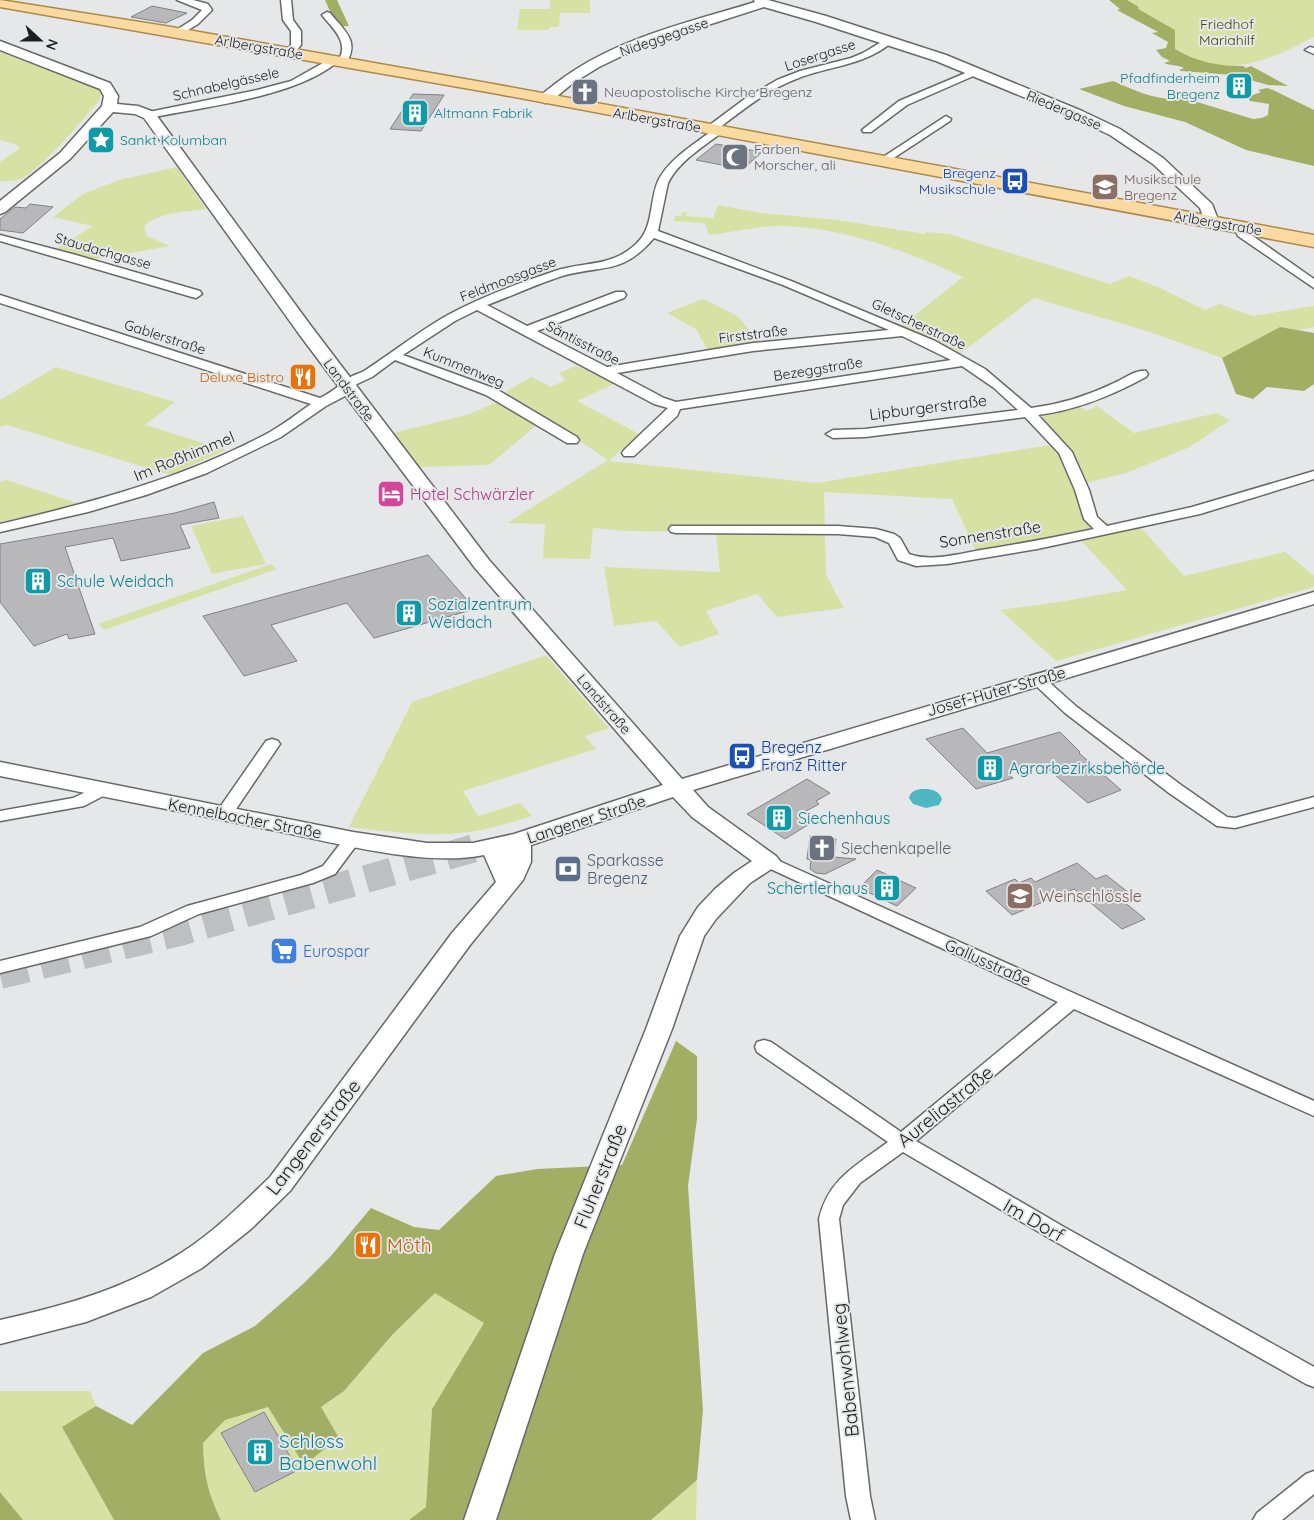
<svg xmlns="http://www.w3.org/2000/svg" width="1314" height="1520" viewBox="0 0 1314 1520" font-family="Quicksand,sans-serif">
  <rect width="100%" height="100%" fill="#e6e7e9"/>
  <g fill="#d7e1a4">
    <polygon points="550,0 590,0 590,13 560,13 559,27 549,27 549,30 517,30 520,9 550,9"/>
    <path d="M1127,0H1314V37C1264,63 1228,79 1175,49V30L1140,10L1139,7Z"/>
    <path d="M0,48L94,86L102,93L98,102C80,123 45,165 23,178C17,181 6,182 0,181V162L20,148L15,144L0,140Z"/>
    <path d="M177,167L206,209C186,212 159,212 144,226L147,236L170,246L91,260L56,249L93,226L53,217L83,194L119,180Z"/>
    <path d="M718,205L761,213L838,220L925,234L926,232L949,234L1110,284L1129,276L1160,288L1205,310L1219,304L1253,316L1314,306V327L1299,330L1280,327L1222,358L1150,332L1034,298L958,355L936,342L901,326L963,277C906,251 848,229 786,226C763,225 732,232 709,235L705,223L674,221L675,216H681L683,212H687L686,216L713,218Z"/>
    <polygon points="703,299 737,316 762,344 708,351 696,329 667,313"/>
    <polygon points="576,366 616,383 577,401 639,434 609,461 816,483 1063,443 1043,420 1043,416 1080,407 1087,411 1097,406 1134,433 1216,413 1230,420 1190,447 1126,473 1086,483 1098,517 1110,524 1135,521 1184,576 1285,552 1314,576 1314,587 1056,661 1000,610 1065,601 1127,590 1076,535 976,551 952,499 824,492 826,575 844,608 777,617 757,594 706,611 719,634 680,647 656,621 614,626 604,567 720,572 716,532 626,531 593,528 590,559 543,558 545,524 507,523 608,460 545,418 489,465 420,467 393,433 470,414 508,397 502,394 531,377 551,387 565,380 559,373"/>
    <polygon points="56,367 175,402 145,425 226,450 170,475 7,425 0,427 0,400"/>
    <polygon points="6,480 80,504 0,522 0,482"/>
    <polygon points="243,516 266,564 212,574 191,526"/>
    <polygon points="271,564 277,569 104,630 98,624"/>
    <path d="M546,655L609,728L585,736L596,749L463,791L478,816L520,803L532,816C514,821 495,828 476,831C434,838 391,832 349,827L412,702Z"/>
    <path d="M434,1292L484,1323L432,1409L426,1507L409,1520H221C207,1491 204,1475 203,1443L225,1420L268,1407L304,1464L321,1407L344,1391L393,1334Z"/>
    <polygon points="0,1391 90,1391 96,1406 62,1427 114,1520 23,1520 0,1492"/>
    <polygon points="697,1480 696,1520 651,1520"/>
  </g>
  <g fill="#a3ae65">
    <polygon points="325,0 337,0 349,26 341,26 332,16"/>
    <path d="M1109,0H1127L1139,7L1138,8L1140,10L1175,30V49C1197,62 1218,66 1243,66L1246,68L1251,66L1288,86L1268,85L1233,75L1181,71L1179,70L1184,68C1175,64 1171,66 1164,63L1170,61L1162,57L1156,50L1166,48L1168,42L1152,33L1158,32L1117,10L1120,9Z"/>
    <path d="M1113,81C1137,91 1158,102 1184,98L1253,119L1262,118L1268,115L1269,104L1250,101L1248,97L1261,92L1258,90L1267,88L1273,90L1314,110V166L1246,150L1185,122L1124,106L1079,89Z"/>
    <polygon points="1280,327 1314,333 1314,384 1304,391 1267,387 1253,399 1236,394 1222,358"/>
    <path d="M676,1041L697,1056V1119L688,1186L703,1410L697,1480L651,1520H409L426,1507L432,1409L484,1323L435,1293L393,1334L344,1391L321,1407L339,1438L304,1465L268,1407L225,1420L203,1443C204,1475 207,1491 221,1520H114L62,1427L96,1406L132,1425L203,1353L255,1326L302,1285L330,1257L371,1208L414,1227L439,1230L496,1176L537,1169L622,1165Z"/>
    <polygon points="0,1492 23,1520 0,1520"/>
  </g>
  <path fill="#4fb7c3" d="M925,789C932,789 939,791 942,799L939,805L926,808L913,804L909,798C911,790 918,789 925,789Z"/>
  <g fill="#b8b7b9" stroke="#818183">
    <polygon points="152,6 187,13 166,23 131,17"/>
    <polygon points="413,94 444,95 421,131 390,129"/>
    <polygon points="716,144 762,152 743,169 696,160"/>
    <polygon points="30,204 53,207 23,233 0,230 0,219 15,207 26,208"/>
    <polygon points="214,502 219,518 180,525 190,548 121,561 113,538 65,547 95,634 69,639 67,634 34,646 0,602 0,544 175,513"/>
    <polygon points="428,555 475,609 374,638 347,603 271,625 297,661 244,676 203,616"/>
    <polygon points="963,728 987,753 1060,732 1080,752 1079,753 1121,790 1088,803 1041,763 1007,773 1013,778 976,789 926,739"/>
    <polygon points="807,779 830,793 816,801 819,804 799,815 811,823 785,839 747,814"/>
    <polygon points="810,836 836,839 834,857 856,859 825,874 816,873 810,869 811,860 807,859"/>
    <polygon points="1077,863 1096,879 1106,875 1133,896 1123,901 1145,919 1122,929 1074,889 1012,915 986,891 1015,879 1019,883 1031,878 1035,882"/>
    <polygon points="877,870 916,888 897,906 859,888"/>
    <polygon points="264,1412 298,1470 255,1492 221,1433"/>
  </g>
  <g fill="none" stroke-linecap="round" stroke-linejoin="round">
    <polyline stroke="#bebfc1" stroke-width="28" stroke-dasharray="28 14" stroke-linecap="butt" points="0,975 176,933 475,848"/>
    <g stroke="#67686a" stroke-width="3">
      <g id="street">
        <polygon points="177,0 193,0 208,4 212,10 198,24 178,36 173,33 175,31 192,20 202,10"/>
        <polygon points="281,0 291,0 293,20 301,31 301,45 292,55 289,56 284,53 291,45 291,31 283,20"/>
        <path d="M327,12L330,13C344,30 361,42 345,64H339L337,62C296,97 203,107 149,118L144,115L149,112L257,90L291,81L330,59L333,58L338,61C350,42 333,29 322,15Z"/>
        <path d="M888,38L891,39V43C863,66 828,66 796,79C767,90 743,110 719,128L722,131L721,133C702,148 679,161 668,183L658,231L791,281L935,341L985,369L1031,408C1061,404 1087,396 1114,383C1124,379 1136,369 1146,371L1148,374L1146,377C1113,395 1077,410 1038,415L1072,452L1089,490L1097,517L1107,526L1192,507L1314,471V479L1200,514L1037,549L947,564L916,566L898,560L889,543L875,537L838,534L676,533L671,532L669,529L671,526H838L876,529L894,534L900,538L909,554C930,562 959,554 981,550C1019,544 1056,537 1094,529L1084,519L1075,490L1059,453L1025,417L865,437L833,438L826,434L833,430L865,429L1018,410L994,388L962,366L680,409L677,416L634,456H624L622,453L624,450L668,408L654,404L477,310L455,321L403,355L496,389L577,437L579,440L577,443H567L486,395L395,360L372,377L357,384L347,395L326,406L281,437L207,473L146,495L88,512L0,532V524C94,502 185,478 270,432C284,424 298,413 311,404L0,303V295L320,398C332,392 337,387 348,379C352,375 359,374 364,371C392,353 418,332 446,316C480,297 519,283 555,271C585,261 610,268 636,244C654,228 649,202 658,181C668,160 692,146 710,132L706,129L707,127L746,98L777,80L800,71L851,58L863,53ZM654,238L783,285L889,330L753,343L607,367L537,331L624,298L626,295L624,292H616L527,326L487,305C512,296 537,284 562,276C604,264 621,276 654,238ZM902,336L951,360L676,402L664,398L617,373L753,351Z"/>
        <polygon points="1310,47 1314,48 1314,54 1305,50"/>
        <polygon points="975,69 978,70 978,74 907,105 871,132 863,132 862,130 899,101"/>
        <polygon points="946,116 951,119 950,121 886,163 878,163 877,161"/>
        <polygon points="1240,224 1244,225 1247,232 1314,279 1314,288 1238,236 1234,227"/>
        <polygon points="0,235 76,255 200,291 202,294 196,298 192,297 0,241"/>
        <polygon points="1037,674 1042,676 1077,707 1181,785 1227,817 1235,818 1314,797 1314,807 1235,828 1217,826 1169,793 1065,713 1032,682 1029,679 1032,676"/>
        <polygon points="272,739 278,741 280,744 230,818 224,819 218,818 216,814 218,810 266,741"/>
        <polygon points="101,785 107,786 109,790 107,794 84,806 0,821 0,811 73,798"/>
        <polygon points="353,834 359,835 361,839 335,874 313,883 199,914 151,936 0,973 0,961 140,927 187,906 301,875 323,866 347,835"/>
        <path d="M768,856L1314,1101V1116L1074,1009L916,1141L1064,1227L1314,1367V1387L1306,1384L1049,1238L903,1152L860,1183L843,1205L839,1219L870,1496L875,1520H851L846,1496L819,1219C828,1179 857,1165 888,1142L757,1052L755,1047L757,1042L764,1040L771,1042L901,1132L1058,1002L762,865L759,861L762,857Z"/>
        <polygon points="1314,1471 1314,1494 1282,1520 1253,1520 1257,1513 1306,1474"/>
      </g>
    </g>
    <g stroke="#67686a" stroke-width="3">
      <g id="secondary">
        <path d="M754,0H768L826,16L946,55L1082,111L1120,129L1163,158L1212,204L1219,222L1216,225H1206L1200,208L1153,164L1110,135L1072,117L936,61L816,22L764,7L683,33L626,54L599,67L573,83L550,102L545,103L538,99C542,93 549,89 555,84C612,39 687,23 755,2Z"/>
        <path d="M0,41L110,83L118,96L117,104L138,106L154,112L311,326L489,560L682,779L1314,592V604L693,790L708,807L776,856L780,861L776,866L750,883L716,919L704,936L672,1029L583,1254L496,1520H464L555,1254L646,1029L680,936L698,907L715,889L734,873L752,861L692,817L673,797L531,845V862L523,880L470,945L290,1191L251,1229L202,1268L151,1297L86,1322L0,1344V1320C64,1306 125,1289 181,1253C214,1232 242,1204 270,1177L452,933L496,882L484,855C427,867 339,844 282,832C188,813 94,795 0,776V762L353,832L427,843H473L514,834L663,785L475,568L299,334L144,118L135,114L113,112L70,159L5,212L0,214V201L60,153L102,106L104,96L100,89L0,50Z"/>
      </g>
    </g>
    <g stroke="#ac894b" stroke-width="3">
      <polygon id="primary" points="0,0 165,26 493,84 1314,235 1314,247 493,93 0,7"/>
    </g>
    <use href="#street" fill="#fff" fill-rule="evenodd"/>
    <use href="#secondary" fill="#fff" fill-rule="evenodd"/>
    <use href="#primary" fill="#fbdaa1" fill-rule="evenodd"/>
  </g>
  <defs>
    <g id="building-square" transform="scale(1.4375)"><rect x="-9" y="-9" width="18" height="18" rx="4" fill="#0f9aa8" stroke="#e6e7e9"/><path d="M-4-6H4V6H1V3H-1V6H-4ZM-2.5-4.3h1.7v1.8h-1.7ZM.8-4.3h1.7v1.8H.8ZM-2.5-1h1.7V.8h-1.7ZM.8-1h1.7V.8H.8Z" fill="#fff"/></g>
    <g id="church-square" transform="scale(1.4375)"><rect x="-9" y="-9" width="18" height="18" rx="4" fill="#6b7280" stroke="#e6e7e9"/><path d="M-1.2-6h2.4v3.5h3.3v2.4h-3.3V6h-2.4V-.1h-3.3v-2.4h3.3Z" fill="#fff"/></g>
    <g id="sight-square" transform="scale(1.4375)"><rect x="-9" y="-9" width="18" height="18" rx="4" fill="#0f9aa8" stroke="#e6e7e9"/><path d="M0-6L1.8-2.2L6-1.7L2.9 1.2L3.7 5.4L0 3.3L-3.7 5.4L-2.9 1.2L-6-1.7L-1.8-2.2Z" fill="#fff"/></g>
    <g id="mosque-square" transform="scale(1.4375)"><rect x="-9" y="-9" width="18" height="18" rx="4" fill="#6b7280" stroke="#e6e7e9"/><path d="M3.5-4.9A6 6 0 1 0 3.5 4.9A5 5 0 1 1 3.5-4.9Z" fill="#fff"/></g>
    <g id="bus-square" transform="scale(1.4375)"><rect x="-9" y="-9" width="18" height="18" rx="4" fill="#1a4fb4" stroke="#e6e7e9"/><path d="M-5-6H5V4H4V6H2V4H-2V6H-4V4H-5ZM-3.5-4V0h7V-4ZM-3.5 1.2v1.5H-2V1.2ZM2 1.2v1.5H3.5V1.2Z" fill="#fff"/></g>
    <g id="school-square" transform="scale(1.4375)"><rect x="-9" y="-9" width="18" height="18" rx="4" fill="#8d6e63" stroke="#e6e7e9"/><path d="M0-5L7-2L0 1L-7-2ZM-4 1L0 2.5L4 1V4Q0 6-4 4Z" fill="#fff"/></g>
    <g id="restaurant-square" transform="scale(1.4375)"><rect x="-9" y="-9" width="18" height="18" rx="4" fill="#e8710a" stroke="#e6e7e9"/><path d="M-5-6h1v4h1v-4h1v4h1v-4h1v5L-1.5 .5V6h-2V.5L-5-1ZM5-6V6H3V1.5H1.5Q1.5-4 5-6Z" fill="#fff"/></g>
    <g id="hotel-square" transform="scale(1.4375)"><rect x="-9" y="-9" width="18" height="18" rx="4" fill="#d1479c" stroke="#e6e7e9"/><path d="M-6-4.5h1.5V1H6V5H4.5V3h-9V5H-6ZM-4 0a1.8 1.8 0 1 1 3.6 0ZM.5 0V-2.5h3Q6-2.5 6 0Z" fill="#fff"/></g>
    <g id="bank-square" transform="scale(1.4375)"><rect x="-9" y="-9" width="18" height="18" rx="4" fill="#5c6f8a" stroke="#e6e7e9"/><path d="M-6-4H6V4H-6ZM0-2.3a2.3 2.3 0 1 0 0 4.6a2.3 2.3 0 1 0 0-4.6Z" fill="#fff"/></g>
    <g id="supermarket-square" transform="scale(1.4375)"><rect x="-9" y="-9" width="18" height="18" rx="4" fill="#3f7fe0" stroke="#e6e7e9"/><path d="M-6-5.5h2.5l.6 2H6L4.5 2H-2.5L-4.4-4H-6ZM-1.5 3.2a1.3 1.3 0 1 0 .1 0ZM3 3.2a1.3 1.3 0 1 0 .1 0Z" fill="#fff"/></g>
  </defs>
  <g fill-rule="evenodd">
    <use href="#building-square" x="1239" y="86"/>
    <use href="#church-square" x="585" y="92"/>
    <use href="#building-square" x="415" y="113"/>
    <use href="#sight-square" x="101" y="140"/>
    <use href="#mosque-square" x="735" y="157"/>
    <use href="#bus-square" x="1015" y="181"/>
    <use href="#school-square" x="1105" y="187"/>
    <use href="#restaurant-square" x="303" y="377"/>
    <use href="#hotel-square" x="391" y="494"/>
    <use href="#building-square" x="38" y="581"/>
    <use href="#building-square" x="409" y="613"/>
    <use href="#bus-square" x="742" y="756"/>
    <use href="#building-square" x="990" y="768"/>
    <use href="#building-square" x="779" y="818"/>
    <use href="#church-square" x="822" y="848"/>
    <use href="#bank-square" x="568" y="869"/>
    <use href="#building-square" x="887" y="888"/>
    <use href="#school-square" x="1020" y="896"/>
    <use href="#supermarket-square" x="284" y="951"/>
    <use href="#restaurant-square" x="368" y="1245"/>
    <use href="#building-square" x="260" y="1452"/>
  </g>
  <g text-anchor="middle" stroke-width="4" stroke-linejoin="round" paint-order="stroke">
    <g font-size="14" fill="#3f450e" stroke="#e6e7e9">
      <text x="1227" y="29">Friedhof<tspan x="1227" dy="16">Mariahilf</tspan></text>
    </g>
    <g font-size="14" fill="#1e1e1f" stroke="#e6e7e9">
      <text transform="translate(664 37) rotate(-19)" y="5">Nideggegasse</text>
      <text transform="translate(259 47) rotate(10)" y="5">Arlbergstraße</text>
      <text transform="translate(820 55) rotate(-18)" y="5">Losergasse</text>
      <text transform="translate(226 84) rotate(-13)" y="5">Schnabelgässele</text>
      <text transform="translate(1064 110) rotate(23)" y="5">Riedergasse</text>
      <text transform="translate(657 120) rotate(10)" y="5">Arlbergstraße</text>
      <text transform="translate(1218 223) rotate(10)" y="5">Arlbergstraße</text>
      <text transform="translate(103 251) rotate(16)" y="5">Staudachgasse</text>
      <text transform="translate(508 279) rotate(-21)" y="5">Feldmoosgasse</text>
      <text transform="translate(919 324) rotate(25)" y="5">Gletscherstraße</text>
      <text transform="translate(753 334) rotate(-7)" y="5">Firststraße</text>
      <text transform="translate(165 337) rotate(18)" y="5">Gablerstraße</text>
      <text transform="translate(583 343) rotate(27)" y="5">Säntisstraße</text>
      <text transform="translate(464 367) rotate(22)" y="5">Kummenweg</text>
      <text transform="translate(818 369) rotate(-9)" y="5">Bezeggstraße</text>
      <text transform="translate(349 390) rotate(53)" y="5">Landstraße</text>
      <text transform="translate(604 704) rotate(49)" y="5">Landstraße</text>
    </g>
    <g font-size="14" fill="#0d838f" stroke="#e6e7e9" text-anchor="start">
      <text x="1220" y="83" text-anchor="end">Pfadfinderheim<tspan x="1220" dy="16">Bregenz</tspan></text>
      <text x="434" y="118">Altmann Fabrik</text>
      <text x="120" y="145">Sankt Kolumban</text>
    </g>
    <g font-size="14" fill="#5b616d" stroke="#e6e7e9" text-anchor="start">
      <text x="604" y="97">Neuapostolische Kirche Bregenz</text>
      <text x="754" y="154">Farben<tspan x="754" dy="16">Morscher, ali</tspan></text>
    </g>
    <g font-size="14" fill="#164399" stroke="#e6e7e9" text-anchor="end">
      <text x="996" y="178">Bregenz<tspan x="996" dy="16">Musikschule</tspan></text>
    </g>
    <g font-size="14" fill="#785e54" stroke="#e6e7e9" text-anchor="start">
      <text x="1124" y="184">Musikschule<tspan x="1124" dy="16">Bregenz</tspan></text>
    </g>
    <g font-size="14" fill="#c56008" stroke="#e6e7e9" text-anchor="end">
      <text x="284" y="382">Deluxe Bistro</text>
    </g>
    <g font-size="16" fill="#1e1e1f" stroke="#e6e7e9">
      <text transform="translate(928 407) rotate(-7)" y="6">Lipburgerstraße</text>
      <text transform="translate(184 456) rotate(-22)" y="6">Im Roßhimmel</text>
      <text transform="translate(990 534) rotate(-9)" y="6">Sonnenstraße</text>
      <text transform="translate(996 691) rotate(-16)" y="6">Josef-Huter-Straße</text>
      <text transform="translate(245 818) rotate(11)" y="6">Kennelbacher Straße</text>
      <text transform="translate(586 819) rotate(-18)" y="6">Langener Straße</text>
      <text transform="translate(988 962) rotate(24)" y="6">Gallusstraße</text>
    </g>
    <g font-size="16" fill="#b23c85" stroke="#e6e7e9" text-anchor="start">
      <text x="410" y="500">Hotel Schwärzler</text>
    </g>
    <g font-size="16" fill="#0d838f" stroke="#e6e7e9" text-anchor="start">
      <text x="57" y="587">Schule Weidach</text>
      <text x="428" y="610">Sozialzentrum<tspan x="428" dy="18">Weidach</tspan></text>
      <text x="1009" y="774">Agrarbezirksbehörde</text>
      <text x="798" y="824">Siechenhaus</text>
      <text x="868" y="894" text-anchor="end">Schertlerhaus</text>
    </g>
    <g font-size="16" fill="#164399" stroke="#e6e7e9" text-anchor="start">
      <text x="761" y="753">Bregenz<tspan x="761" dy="18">Franz Ritter</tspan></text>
    </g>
    <g font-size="16" fill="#5b616d" stroke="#e6e7e9" text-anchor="start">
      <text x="841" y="854">Siechenkapelle</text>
    </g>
    <g font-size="16" fill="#4e5e75" stroke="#e6e7e9" text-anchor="start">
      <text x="587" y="866">Sparkasse<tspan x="587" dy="18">Bregenz</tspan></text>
    </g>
    <g font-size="16" fill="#785e54" stroke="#e6e7e9" text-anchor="start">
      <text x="1039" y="902">Weinschlössle</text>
    </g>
    <g font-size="16" fill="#366cbe" stroke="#e6e7e9" text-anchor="start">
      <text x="303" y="957">Eurospar</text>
    </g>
    <g font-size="19" fill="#1e1e1f" stroke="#e6e7e9">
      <text transform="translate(945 1106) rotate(-39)" y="7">Aureliastraße</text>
      <text transform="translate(313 1137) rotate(-52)" y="7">Langenerstraße</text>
      <text transform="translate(600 1176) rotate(-68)" y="7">Fluherstraße</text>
      <text transform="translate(1034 1220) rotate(30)" y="7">Im Dorf</text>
      <text transform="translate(845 1370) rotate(-96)" y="7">Babenwohlweg</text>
    </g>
    <g font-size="19" fill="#c56008" stroke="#e6e7e9" text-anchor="start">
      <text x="387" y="1252">Möth</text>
    </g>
    <g font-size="19" fill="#0d838f" stroke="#e6e7e9" text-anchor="start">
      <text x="279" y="1448">Schloss<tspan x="279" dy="22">Babenwohl</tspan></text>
    </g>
  </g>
  <g transform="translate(40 40) rotate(111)" stroke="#e6e7e9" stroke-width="4" paint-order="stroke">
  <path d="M0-4L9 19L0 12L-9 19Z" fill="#1e1e1f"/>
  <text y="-8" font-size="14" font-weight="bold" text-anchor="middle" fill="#1e1e1f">N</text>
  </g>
</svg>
